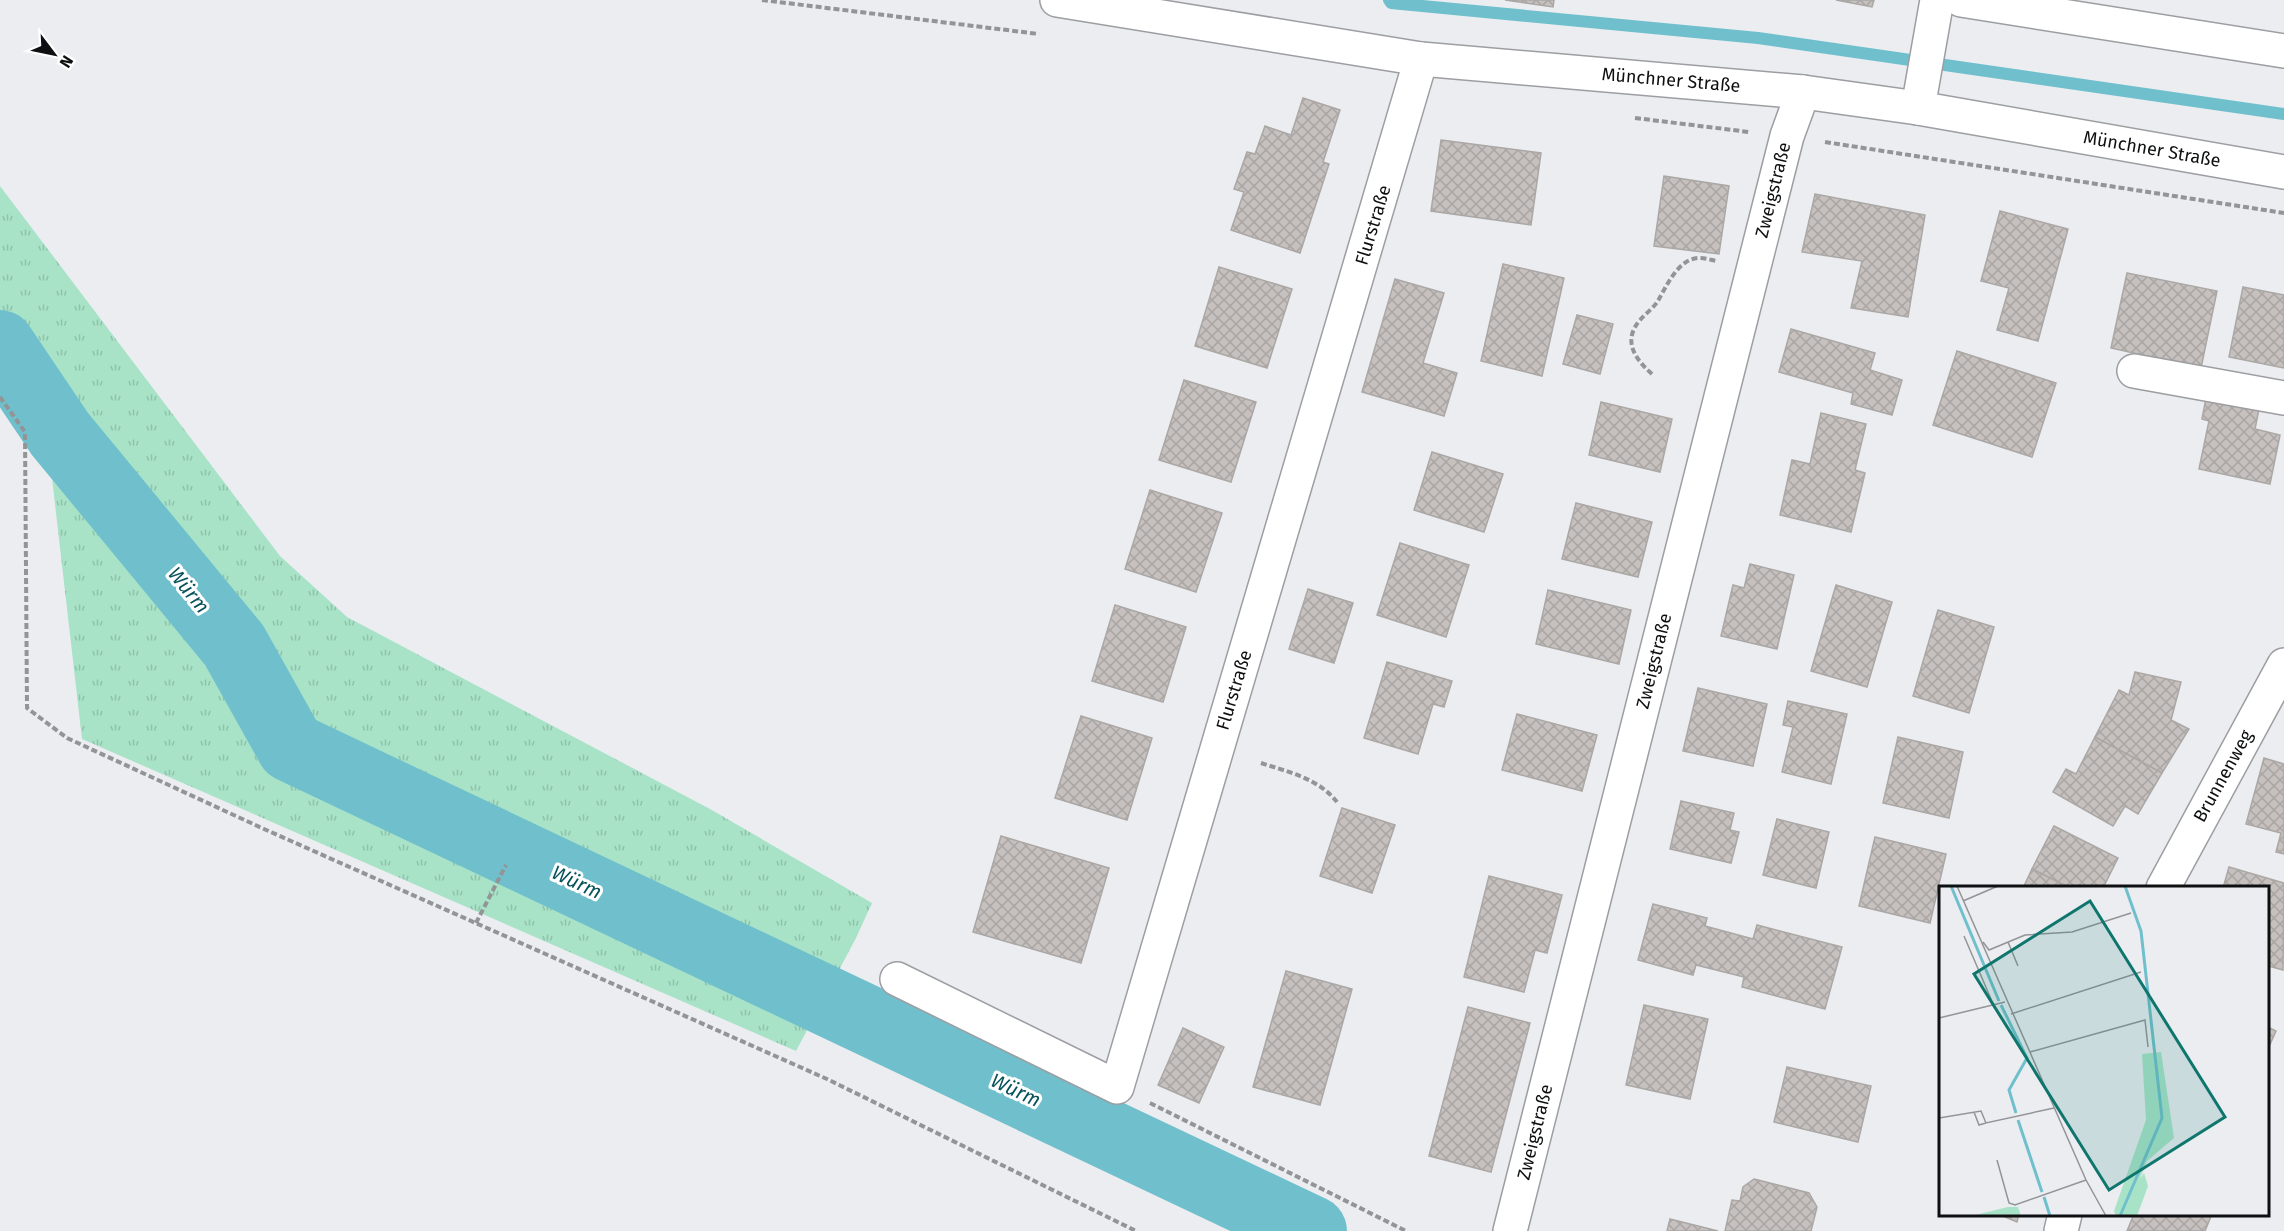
<svg xmlns="http://www.w3.org/2000/svg" width="2284" height="1231" viewBox="0 0 2284 1231" font-family="'Fira Sans',sans-serif">
  <defs>
    <pattern id="grass-tufts" width="24" height="20" patternUnits="userSpaceOnUse" patternTransform="scale(1.5)"><rect width="24" height="20" fill="#a8e3c8"/><path d="M3 7l-1-3M5 7V3M7 7l1-3M15 17l-1-3M17 17v-4M19 17l1-3" fill="none" stroke="#8fc2ab"/></pattern>
    <pattern id="building-cross-hatch" width="8" height="8" patternUnits="userSpaceOnUse" patternTransform="scale(1.5)"><rect width="8" height="8" fill="#c6c1bf"/><path d="M0 0l8 8M0 8l8-8" fill="none" stroke="#a9a5a3"/></pattern>
  </defs>
  <rect width="100%" height="100%" fill="#ebedf1"/>
  <polygon fill="url(#grass-tufts)" points="0,186 280,556 347,617 710,809 872,903 856,938 796,1051 82,739 52,478 34,430 0,383"/>
  <g fill="none" stroke-linecap="round" stroke-linejoin="round">
    <polyline stroke="#6fc0cc" stroke-width="12" points="1389,0 1391,3 1758,38 2284,114"/>
    <polyline stroke="#6fc0cc" stroke-width="70" points="0,345 60,434 234,645 291,747 1312,1231"/>
  </g>
  <g fill="url(#building-cross-hatch)" stroke="#aba7a5" stroke-width="1.5">
    <polygon points="1505,0 1554,0 1553,7"/>
    <polygon points="1836,0 1874,0 1872,7"/>
    <polygon points="1303,98 1340,110 1323,162 1329,164 1300,253 1231,230 1244,192 1234,189 1247,152 1255,154 1265,126 1291,135"/>
    <polygon points="1441,140 1541,153 1531,225 1431,211"/>
    <polygon points="1664,176 1729,186 1719,254 1654,246"/>
    <polygon points="1815,194 1925,215 1908,317 1851,308 1862,261 1802,252"/>
    <polygon points="2000,211 2068,229 2038,341 1997,330 2009,288 1981,281"/>
    <polygon points="1503,264 1564,278 1542,376 1481,361"/>
    <polygon points="1219,267 1292,289 1267,368 1195,346"/>
    <polygon points="2127,273 2217,291 2201,368 2111,348"/>
    <polygon points="1395,279 1444,293 1423,363 1457,373 1444,416 1362,392"/>
    <polygon points="2243,287 2284,295 2284,368 2229,357"/>
    <polygon points="1577,315 1613,324 1600,374 1563,364"/>
    <polygon points="1791,329 1875,353 1870,370 1902,380 1892,415 1851,404 1853,393 1779,372"/>
    <polygon points="1957,351 2056,383 2032,457 1933,425"/>
    <polygon points="1184,380 1256,402 1231,482 1159,460"/>
    <polygon points="2206,398 2259,409 2255,429 2280,435 2270,484 2199,469 2209,421 2202,419"/>
    <polygon points="1601,402 1672,419 1660,472 1589,455"/>
    <polygon points="1821,413 1866,424 1855,470 1865,473 1851,532 1780,515 1792,460 1810,464"/>
    <polygon points="1432,452 1503,474 1484,532 1414,510"/>
    <polygon points="1150,490 1222,513 1196,592 1125,569"/>
    <polygon points="1576,503 1652,522 1638,577 1562,559"/>
    <polygon points="1400,543 1469,565 1446,637 1377,615"/>
    <polygon points="1750,564 1794,575 1777,649 1721,636 1733,585 1744,588"/>
    <polygon points="1836,585 1892,602 1867,687 1811,671"/>
    <polygon points="1308,589 1353,603 1334,663 1289,649"/>
    <polygon points="1548,590 1631,610 1619,664 1536,644"/>
    <polygon points="1115,605 1186,627 1163,702 1092,681"/>
    <polygon points="1938,610 1994,627 1969,713 1913,696"/>
    <polygon points="1387,662 1452,681 1444,707 1433,704 1418,754 1364,738"/>
    <polygon points="2135,672 2181,682 2171,720 2189,729 2162,773 2095,737 2119,690 2129,695"/>
    <polygon points="1698,688 1767,704 1753,766 1683,751"/>
    <polygon points="1788,701 1847,714 1831,784 1782,772 1793,727 1783,725"/>
    <polygon points="1517,714 1597,735 1582,791 1502,770"/>
    <polygon points="1081,716 1152,738 1127,820 1055,798"/>
    <polygon points="1898,737 1963,752 1949,818 1883,803"/>
    <polygon points="2095,737 2162,773 2138,814 2125,806 2113,826 2053,792 2066,769 2076,774"/>
    <polygon points="2264,758 2284,764 2284,854 2276,852 2281,833 2246,824"/>
    <polygon points="1681,801 1734,813 1730,830 1739,832 1731,863 1670,849"/>
    <polygon points="1342,808 1395,825 1372,893 1320,876"/>
    <polygon points="1777,819 1829,832 1816,888 1763,875"/>
    <polygon points="2054,826 2118,858 2103,888 2070,888 2032,869"/>
    <polygon points="1001,836 1109,868 1081,963 973,932"/>
    <polygon points="1875,837 1946,854 1930,923 1859,906"/>
    <polygon points="2229,867 2284,883 2283,970 2268,966 2268,888 2223,888"/>
    <polygon points="2032,869 2070,888 2023,888"/>
    <polygon points="1489,876 1562,895 1547,953 1535,950 1524,992 1464,977"/>
    <polygon points="1653,904 1707,918 1705,926 1753,939 1757,925 1842,947 1825,1009 1742,987 1744,977 1696,965 1693,975 1638,960"/>
    <polygon points="1286,971 1352,989 1320,1105 1253,1087"/>
    <polygon points="1644,1005 1708,1019 1690,1099 1626,1085"/>
    <polygon points="1468,1007 1530,1023 1491,1172 1429,1156"/>
    <polygon points="2268,1027 2276,1031 2268,1049"/>
    <polygon points="1183,1028 1224,1047 1199,1103 1158,1085"/>
    <polygon points="1787,1067 1871,1086 1858,1142 1774,1122"/>
    <polygon points="1754,1179 1809,1193 1817,1207 1811,1231 1725,1231 1732,1200 1740,1201 1743,1187"/>
    <polygon points="1998,1214 2019,1214 2017,1222"/>
    <polygon points="2134,1214 2212,1214 2205,1231 2127,1231"/>
    <polygon points="1670,1219 1718,1231 1667,1231"/>
  </g>
  <g fill="none" stroke-linecap="round" stroke-linejoin="round">
    <g stroke="#9c9ea2" stroke-width="36">
      <g id="minor">
        <polyline points="1057,0 1421,59 1803,92 1918,108 2284,172"/>
        <polyline points="1961,0 2284,51"/>
        <polyline points="1918,108 1937,0"/>
        <polyline points="2134,371 2284,398"/>
        <polyline points="2163,888 2284,665"/>
        <polyline points="897,979 1117,1087 1421,59"/>
        <polyline points="1510,1231 1787,136 1803,92"/>
        <polyline points="2061,1231 2065,1214"/>
      </g>
    </g>
    <g stroke="#929496" stroke-width="4" stroke-dasharray="6 3" stroke-linecap="butt">
      <polyline points="762,0 1039,34"/>
      <polyline points="1635,118 1749,132"/>
      <polyline points="1825,142 2284,213"/>
      <path d="M1652,374C1635,359 1622,341 1640,320C1646,313 1655,307 1659,299C1667,285 1679,258 1699,258C1705,258 1711,260 1717,261"/>
      <polyline points="0,397 25,432 27,708 67,738 264,829 827,1079 1136,1231"/>
      <path d="M1261,763C1288,772 1318,778 1337,802"/>
      <polyline points="476,923 506,865"/>
      <polyline points="1150,1103 1406,1231"/>
    </g>
    <use href="#minor" stroke="#fff" stroke-width="33"/>
  </g>
  <g text-anchor="middle" stroke-width="6" stroke-linejoin="round" paint-order="stroke">
    <g font-size="18" fill="#0e0f10" stroke="#fff">
      <text transform="translate(1671 80) rotate(5)" y="6">Münchner Straße</text>
      <text transform="translate(2152 149) rotate(10)" y="6">Münchner Straße</text>
      <text transform="translate(1773 190) rotate(-76)" y="6">Zweigstraße</text>
      <text transform="translate(1373 225) rotate(-73)" y="6">Flurstraße</text>
      <text transform="translate(1654 661) rotate(-76)" y="6">Zweigstraße</text>
      <text transform="translate(1234 690) rotate(-73)" y="6">Flurstraße</text>
      <text transform="translate(2223 776) rotate(-61)" y="6">Brunnenweg</text>
      <text transform="translate(1535 1132) rotate(-76)" y="6">Zweigstraße</text>
    </g>
    <g font-size="20" font-style="italic" fill="#06525b" stroke="#fff">
      <text transform="translate(189 590) rotate(51)" y="7">Würm</text>
      <text transform="translate(577 882) rotate(25)" y="7">Würm</text>
      <text transform="translate(1016 1090) rotate(25)" y="7">Würm</text>
    </g>
  </g>
  <g transform="translate(1939 886)">
    <rect width="330" height="330" fill="#ebedf1"/>
    <path d="M222,166L235,252L208,275L201,293L205,287L209,300L198,330H177L175,325L207,234L203,168Z" fill="#a8e3c8"/>
    <path d="M79,321L82,330H32L69,321Z" fill="#a8e3c8"/>
    <path fill="none" stroke="#6fc0cc" stroke-width="3" d="M12,0L60,115M62,119L88,172L70,204L77,227M79,234L103,306M105,311L111,330M181,330L223,232L202,45L186,0"/>
    <path fill="none" stroke="#939497" stroke-width="1.5" d="M18,0L147,294L167,330M24,15L59,0M25,50L55,120M44,56L50,64L86,49L133,46L192,27M69,56L79,80M72,128L202,86M0,132L66,116M91,166L206,134L209,161M35,226L40,239L47,237M0,232L42,225L47,237L115,222M58,274L70,317L76,319L147,294"/>
    <path fill="#0f766e" fill-opacity="0.15" stroke="#0f766e" stroke-width="3" d="M151,15L286,231L170,304L35,88Z"/>
    <rect width="330" height="330" fill="none" stroke="#0e0f10" stroke-width="3"/>
  </g>
  <g transform="translate(54 54) rotate(122)" stroke="#ffffff" stroke-width="4.5" paint-order="stroke">
  <path d="M0-4.5L10 22L0 15L-10 22Z" fill="#0e0f10"/>
  <text y="-9" font-size="16" font-weight="bold" text-anchor="middle" fill="#0e0f10">N</text>
  </g>
</svg>
